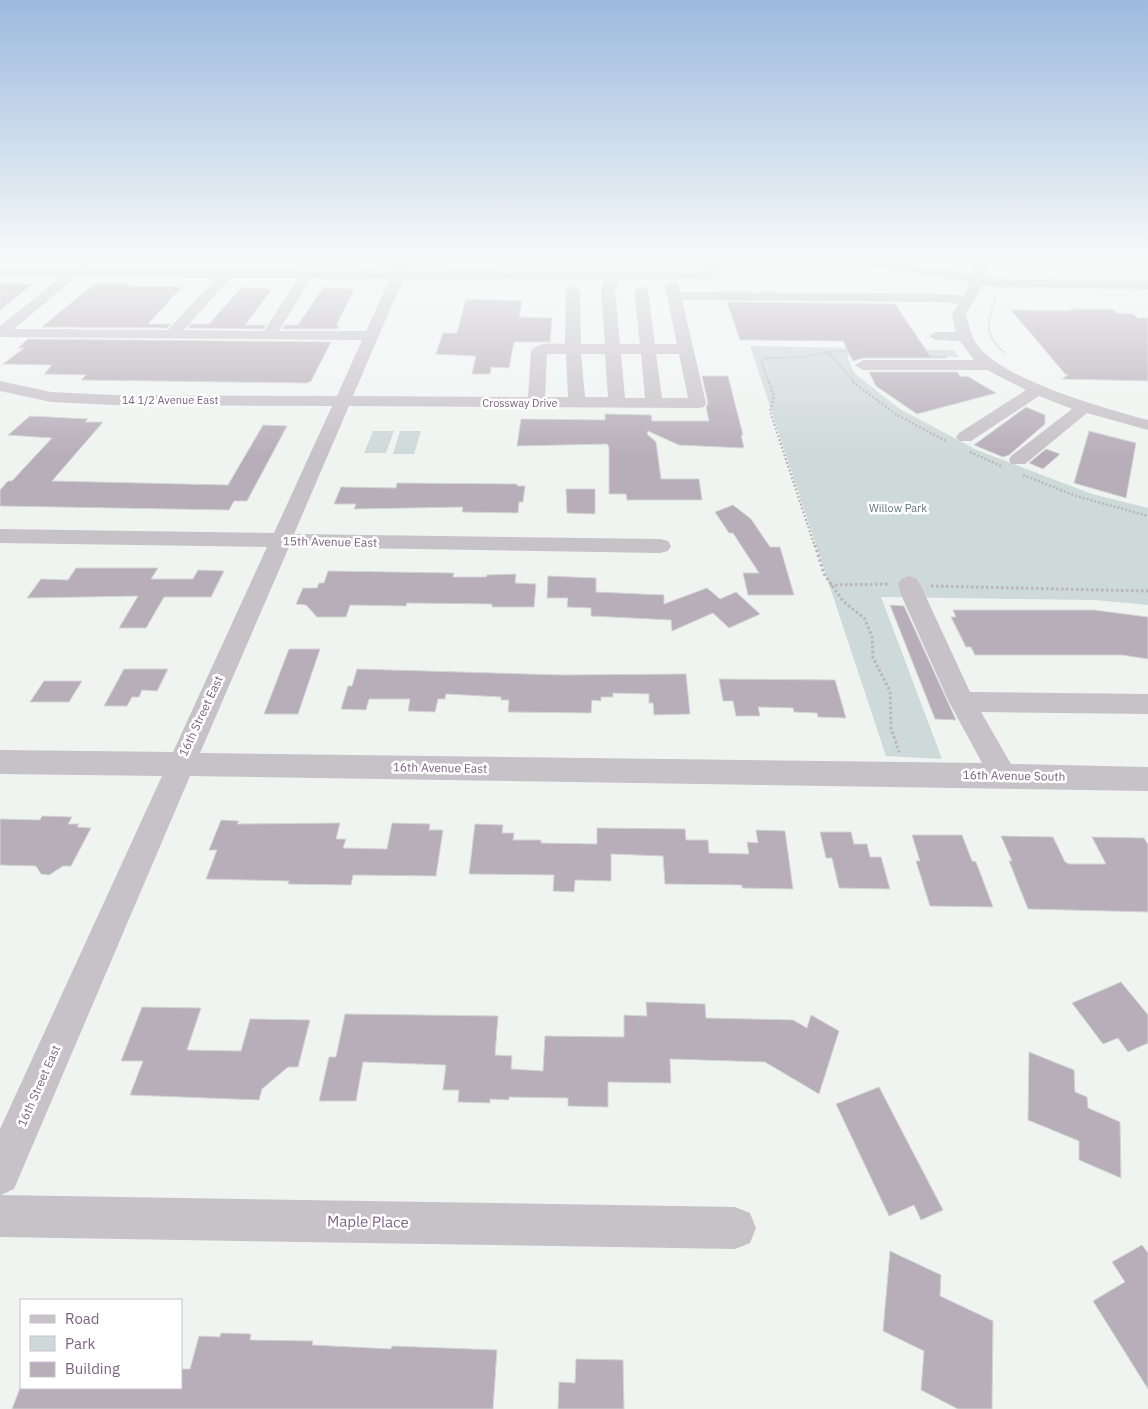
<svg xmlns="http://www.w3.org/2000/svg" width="1148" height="1409" viewBox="0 0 1148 1409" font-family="'IBM Plex Sans',sans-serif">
  <rect width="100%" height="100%" fill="#eff4f1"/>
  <g fill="#ced9d9">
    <polygon points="750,346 954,350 959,357 847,356 854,373 900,409 977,450 1092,494 1148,508 1148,605 1095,600 881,597 942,759 886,756"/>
    <polygon points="373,431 394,431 386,453 364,453"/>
    <polygon points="400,431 421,431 414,454 393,454"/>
  </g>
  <g fill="#b8aeba" stroke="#d2d5d3">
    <polygon points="0,284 33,284 0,310"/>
    <polygon points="94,284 129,284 127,286 182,287 148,324 171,324 167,328 42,327"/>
    <polygon points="241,288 272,289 245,325 266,325 263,329 188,328 191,324 209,324"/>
    <polygon points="323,288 354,289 336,326 339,326 337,329 282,329 285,325 298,325"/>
    <polygon points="466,299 522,301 519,317 552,318 550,342 514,342 509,368 491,367 490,374 472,374 476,356 436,354 443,333 457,333"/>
    <polygon points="727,302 895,304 930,356 946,356 947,358 863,358 853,361 843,341 740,340"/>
    <polygon points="1070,309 1112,309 1117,313 1133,314 1138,318 1148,318 1148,381 1062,379 1069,374 1066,375 1011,310 1073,311"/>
    <polygon points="28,339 331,342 311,381 307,383 227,382 81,380 86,375 44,374 52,365 3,364 24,348 18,348"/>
    <polygon points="869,372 957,372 961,377 967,376 996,393 917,414 876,386"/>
    <polygon points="702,376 728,376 743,435 741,435 744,448 679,445 648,431 647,434 656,442 661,479 699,479 702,500 627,500 626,494 609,494 609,447 607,444 517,446 521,419 605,420 605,414 651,415 652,421 709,421 706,407 708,403"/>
    <polygon points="1026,407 1045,415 1045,424 1009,455 1003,457 974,445"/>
    <polygon points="30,416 88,419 85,422 103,422 52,481 228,485 263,425 287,426 247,501 234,501 229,510 0,506 0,490 8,481 12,481 52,438 8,435"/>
    <polygon points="1089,431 1136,443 1126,498 1074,483"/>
    <polygon points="1046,449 1060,454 1043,469 1029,463"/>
    <polygon points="397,483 517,484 517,486 525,486 523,502 519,502 518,513 462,512 463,507 354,509 356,504 334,504 341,487 396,488"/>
    <polygon points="566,489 595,489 595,514 567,513"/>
    <polygon points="733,505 751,519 770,547 780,547 794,595 748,595 743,573 759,573 733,533 729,533 715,512"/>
    <polygon points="76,568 158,568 151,579 193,579 198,570 224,571 211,597 164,597 146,628 119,628 138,596 27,598 41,579 68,580"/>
    <polygon points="328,571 454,573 453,577 486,577 487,575 516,574 515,583 536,584 534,607 492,607 492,604 407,603 406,606 350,605 346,617 317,617 306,605 296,604 303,588 317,588 319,583 324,583"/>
    <polygon points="548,576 596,578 596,592 664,595 664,604 707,588 720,599 736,592 760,614 729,628 713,613 672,631 671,620 591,616 591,608 567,607 568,598 547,598"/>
    <polygon points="890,605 904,606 956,720 935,719"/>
    <polygon points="953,610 1094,610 1148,617 1148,659 1122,655 975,655 971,647 966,647 951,617 956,617"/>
    <polygon points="289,649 320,649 298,714 264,714"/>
    <polygon points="124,669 168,669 157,691 142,690 139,697 132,697 127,706 104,706"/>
    <polygon points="357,669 562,675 686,674 690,714 654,715 653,703 649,703 649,694 613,693 613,697 601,697 601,701 592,700 591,713 508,712 509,700 501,700 501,697 446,694 445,699 438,699 435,712 408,711 410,699 369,699 366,710 341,709 348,686 352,686"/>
    <polygon points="719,679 835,680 846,718 818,717 817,713 794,712 793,708 758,707 760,716 736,716 733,701 723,701"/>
    <polygon points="44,681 82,681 69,702 30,702"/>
    <polygon points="42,816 72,817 68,824 79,824 77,827 91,828 71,866 63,866 49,875 41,874 36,866 0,865 0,819 40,820"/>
    <polygon points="221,820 239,821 237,824 340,823 336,839 346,839 343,848 387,849 392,823 430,824 429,830 443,830 436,876 353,875 351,885 288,884 289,881 206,879 217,850 209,850"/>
    <polygon points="475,824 503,825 502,833 514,833 513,840 541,840 541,843 597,844 597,828 685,829 686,840 708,840 709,853 749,854 747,842 758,843 756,830 785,831 793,889 742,888 742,885 665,884 663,856 611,854 611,881 575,880 574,892 553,891 554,875 469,874"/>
    <polygon points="820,832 851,832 854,844 867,844 870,857 881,857 890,889 839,888 832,858 826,858"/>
    <polygon points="912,835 962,835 972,861 976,862 993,907 930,906 916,861 920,861"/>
    <polygon points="1001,836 1053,837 1065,862 1069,864 1106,864 1092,837 1144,838 1148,845 1148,912 1028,909 1009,861 1012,861"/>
    <polygon points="1121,982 1148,1015 1148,1043 1128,1052 1118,1038 1103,1044 1072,1003"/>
    <polygon points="646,1002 705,1004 706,1018 793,1020 807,1028 811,1015 839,1031 819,1094 765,1062 670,1059 671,1083 608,1082 608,1107 568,1106 568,1098 509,1097 509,1100 490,1099 490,1103 458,1102 459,1090 443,1090 446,1065 363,1062 356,1101 319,1101 329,1057 336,1057 345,1014 498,1016 495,1055 512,1056 511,1069 543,1071 545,1036 624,1037 624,1015 647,1016"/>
    <polygon points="142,1007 201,1008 187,1050 241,1051 250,1019 310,1020 298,1067 288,1067 262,1089 259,1100 130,1095 143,1061 121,1061"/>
    <polygon points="1029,1052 1074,1070 1075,1092 1087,1097 1088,1108 1120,1122 1121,1178 1079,1160 1079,1141 1028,1120"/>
    <polygon points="879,1087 943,1210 921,1220 914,1205 889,1216 836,1104"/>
    <polygon points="1142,1245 1148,1253 1148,1389 1093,1301 1125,1282 1112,1262"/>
    <polygon points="890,1251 941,1275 940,1296 993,1321 992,1409 958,1409 921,1390 924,1351 883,1331"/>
    <polygon points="221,1333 251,1334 250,1340 313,1341 312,1345 391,1349 392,1346 497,1350 493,1409 12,1409 20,1388 181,1388 181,1369 190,1369 199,1336 220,1337"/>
    <polygon points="576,1359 623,1360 624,1409 558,1409 559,1382 575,1383"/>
  </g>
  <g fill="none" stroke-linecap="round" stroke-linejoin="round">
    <g stroke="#bbb6bc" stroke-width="2" stroke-dasharray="1 1" stroke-linecap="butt">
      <path d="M996,297C988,322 982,333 1005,353"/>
      <polyline points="769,383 761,361 767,358 804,357 828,352"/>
      <polyline points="855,383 828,352 859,350"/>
    </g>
    <g stroke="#bbb6bc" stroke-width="2.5" stroke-dasharray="2 2" stroke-linecap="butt">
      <polyline points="769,382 774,397 770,411 815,547"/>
      <polyline points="853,382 897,415 946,441"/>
      <polyline points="970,452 1001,466"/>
      <polyline points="1023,475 1076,496 1148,516"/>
    </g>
    <g stroke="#bbb6bc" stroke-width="3" stroke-dasharray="2.5 2.5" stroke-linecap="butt">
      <polyline points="815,545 824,574 843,601 865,619 872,637 873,658 890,691 891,728 899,752"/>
      <polyline points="830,585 890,584"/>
      <polyline points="931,586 1148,591"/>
    </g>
    <path fill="#c7c1c8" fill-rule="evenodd" d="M400,258H412L407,271L696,272L707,270L705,258H871L973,275V258H985V277L997,279L1148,281V289L997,287L983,285L966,314C969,325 971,337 978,346C1004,380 1106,409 1148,420V430L1087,413L1025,464H1011L1009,460L1011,456L1072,409L1039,396L971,441H959L956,437L959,433L1026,390L987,370H863L855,365L863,360H974L960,341L936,340L929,336L936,332H956L952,314L959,304L944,302L682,300L706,403L704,407L698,408L349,406L294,534L660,539L668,541L671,546L668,551L660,553L289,547L200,753L982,763L949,702L902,597L898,584L901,579L909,576L917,579L920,584L970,692L1148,694V714L981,712L1011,764L1148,767V791L190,776L14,1189L1,1195L735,1207L750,1213L756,1228L750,1243L735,1249L0,1237V1129L162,776L0,774V750L173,752L267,547L0,543V529L274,533L332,406L114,405L51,402L0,391V381L51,392L114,395L337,396L362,340L0,337V326L61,277H0V269H70L81,263L85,264L87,267L86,269L394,271ZM719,265L871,266L970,282L964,296L944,294L680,292L677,283L672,282L665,286L677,344H655L648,290L641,286L634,290L640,344H620L615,290L618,280L709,279L720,271ZM76,277L216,278L168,330L14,329ZM230,278H298L264,331L184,330ZM311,278L390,279L366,331H279ZM403,279H604L601,290L605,344H581L580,290L573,286L566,290L565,344C554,344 539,341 531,351L528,397L353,396ZM547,354H566L568,397H545ZM581,354H605L608,397H585ZM621,354H641L645,398H625ZM656,354H679L688,398H662Z"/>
  </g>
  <linearGradient id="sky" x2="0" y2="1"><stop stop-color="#9cbade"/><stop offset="0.57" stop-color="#f8faf9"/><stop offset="1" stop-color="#f8faf9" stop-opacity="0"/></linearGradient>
  <rect width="1148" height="455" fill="url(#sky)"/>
  <g text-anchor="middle" stroke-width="5" stroke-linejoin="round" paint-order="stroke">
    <g font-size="11" fill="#7c6282" stroke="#fff">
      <text x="170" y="404">14 1/2 Avenue East</text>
      <text x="520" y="407">Crossway Drive</text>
    </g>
    <g font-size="11" fill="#617579" stroke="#fff">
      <text x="898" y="512">Willow Park</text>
    </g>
    <g font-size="12" fill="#7c6282" stroke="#fff">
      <text transform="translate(330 542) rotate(1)" y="4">15th Avenue East</text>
      <text transform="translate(201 716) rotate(-65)" y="4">16th Street East</text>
      <text transform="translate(440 768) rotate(1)" y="4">16th Avenue East</text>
      <text transform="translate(1014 776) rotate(1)" y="4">16th Avenue South</text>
      <text transform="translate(39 1086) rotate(-66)" y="4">16th Street East</text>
    </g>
    <g font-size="15" fill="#7c6282" stroke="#fff">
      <text transform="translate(368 1222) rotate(1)" y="5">Maple Place</text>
    </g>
  </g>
  <rect x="20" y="1299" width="162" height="90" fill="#ffffff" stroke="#cbc0cd"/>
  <rect x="30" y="1315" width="25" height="8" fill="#c7c1c8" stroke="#cbc0cd"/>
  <text x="65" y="1324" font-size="15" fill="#7c6282">Road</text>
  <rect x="30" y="1336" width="25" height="15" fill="#ced9d9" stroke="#cbc0cd"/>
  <text x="65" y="1349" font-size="15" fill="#7c6282">Park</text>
  <rect x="30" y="1362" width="25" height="15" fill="#b8aeba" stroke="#cbc0cd"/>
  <text x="65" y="1374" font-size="15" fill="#7c6282">Building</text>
</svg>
